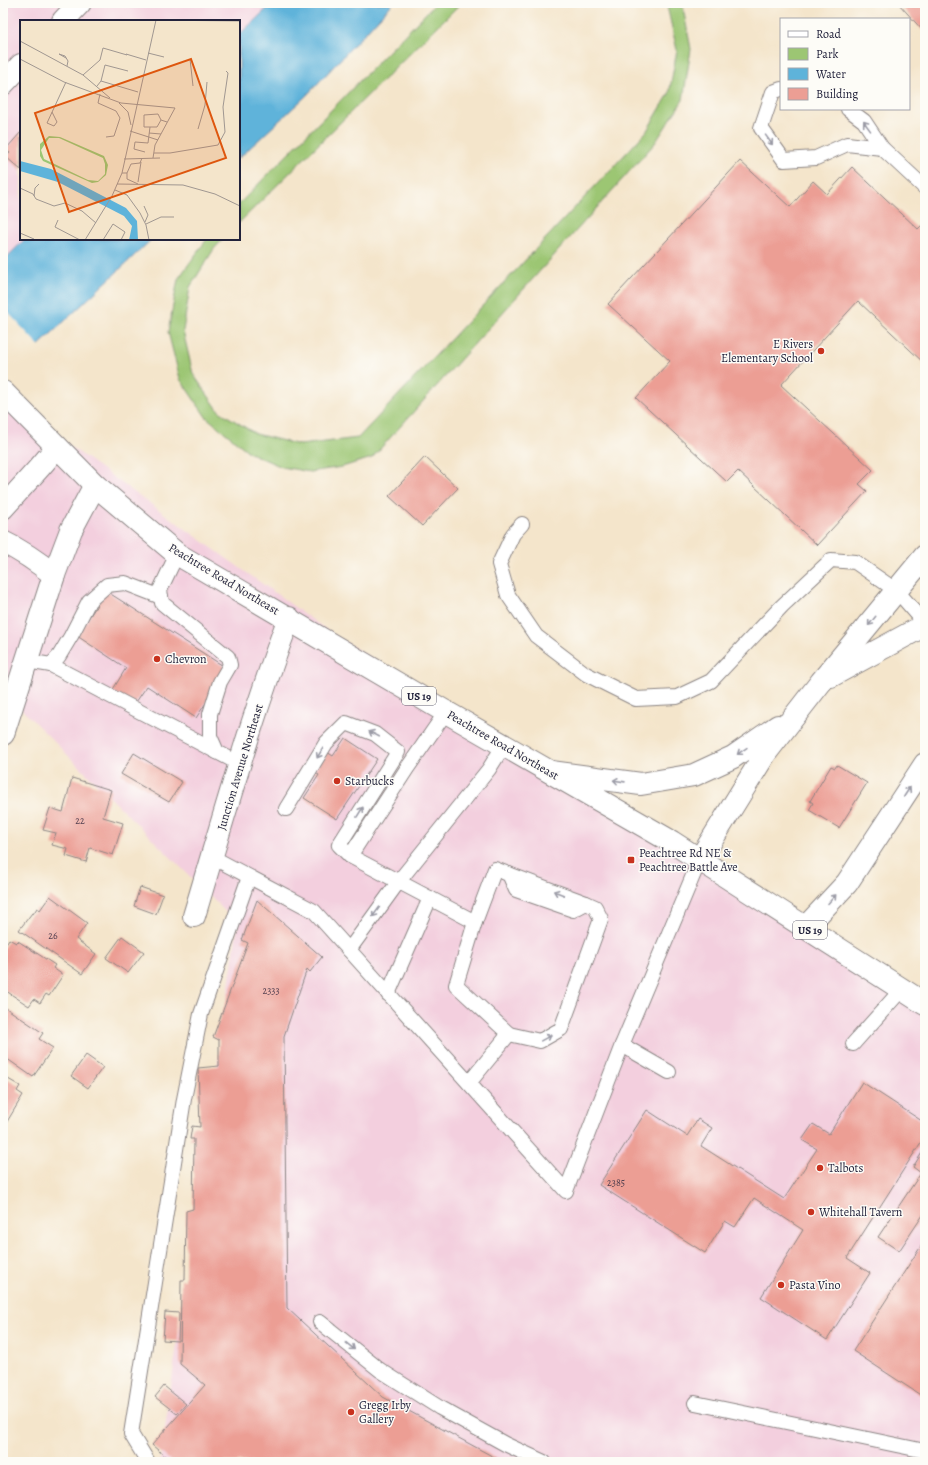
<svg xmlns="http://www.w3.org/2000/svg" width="928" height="1465" viewBox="0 0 928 1465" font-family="Alegreya,serif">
  <rect width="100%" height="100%" fill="#fdfcf7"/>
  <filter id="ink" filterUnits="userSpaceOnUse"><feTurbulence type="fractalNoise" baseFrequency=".025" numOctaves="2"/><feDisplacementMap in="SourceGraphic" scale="8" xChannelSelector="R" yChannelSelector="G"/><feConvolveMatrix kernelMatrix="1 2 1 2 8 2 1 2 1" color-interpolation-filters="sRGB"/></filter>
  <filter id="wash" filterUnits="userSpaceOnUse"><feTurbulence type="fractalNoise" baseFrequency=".012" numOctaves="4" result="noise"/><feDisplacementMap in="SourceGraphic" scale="16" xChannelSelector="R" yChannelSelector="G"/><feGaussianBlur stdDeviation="0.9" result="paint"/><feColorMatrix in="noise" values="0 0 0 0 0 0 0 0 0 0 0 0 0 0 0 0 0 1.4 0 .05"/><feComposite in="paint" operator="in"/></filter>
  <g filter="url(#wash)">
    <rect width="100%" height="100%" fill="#f4e5cb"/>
    <g fill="#f3cfde">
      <polygon points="3,3 284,3 239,48 239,21 21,21 21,239 45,239 3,280"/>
      <polygon points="3,379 46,429 335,636 925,997 925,1462 160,1462 238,924 3,691"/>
    </g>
    <g fill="#9cc673" stroke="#5f7457">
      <polygon points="436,3 461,3 239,223 239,204"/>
      <polygon points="665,3 682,3 691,49 683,100 655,143 372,458 342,467 310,472 282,467 250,453 206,417 180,379 168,332 178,279 207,239 223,239 214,249 190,287 183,331 193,374 219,411 256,434 300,445 358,438 646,132 669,94 677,50 667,6"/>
    </g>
    <g fill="#5eb3da" stroke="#406a8a">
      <polygon points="273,3 393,3 306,96 239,158 239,35"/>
      <polygon points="25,239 152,239 3,379 3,261"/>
    </g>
    <polygon fill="#f4e5cb" points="3,307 40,347 3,381"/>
    <g id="blocks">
      <g fill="#ec9e94">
        <polygon points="898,3 925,3 925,33"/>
        <polygon points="21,132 21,170 6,157 10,153 6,149"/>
        <polygon points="740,161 790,207 813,181 827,194 852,167 918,229 923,224 925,226 925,364 858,301 781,385 873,470 859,484 867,491 817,545 738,471 727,482 636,398 670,361 608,304"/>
        <polygon points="425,457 458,488 422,526 389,496"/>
        <polygon points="106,591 228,669 196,718 147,686 134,705 112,691 126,668 77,636"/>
        <polygon points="345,738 377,759 337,819 304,798 319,775 314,772 327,752 333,756"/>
        <polygon points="134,753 182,782 169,802 121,774"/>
        <polygon points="837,765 867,783 839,828 809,810 813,803 810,801 831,766 835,768"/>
        <polygon points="72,778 111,790 103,817 123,823 113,855 90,848 86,862 66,856 68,849 52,845 56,833 43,830 50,808 63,812"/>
        <polygon points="140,887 163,895 156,914 134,906"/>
        <polygon points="50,896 87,923 76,939 96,954 82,974 19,930 32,913 33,914 37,908 40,910"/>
        <polygon points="257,900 322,957 310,972 307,969 284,1036 287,1308 383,1397 503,1462 172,1462 152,1445 205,1385 180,1364 181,1280 185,1280 186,1211 193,1209 194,1139 190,1139 192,1126 200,1127 198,1068 219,1066 219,1040 213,1037 248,943 242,940"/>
        <polygon points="122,936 144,952 128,973 106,958"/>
        <polygon points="9,939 16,943 18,941 55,965 53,968 63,975 49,996 46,994 40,1003 34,999 29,1006 3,989 3,948"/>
        <polygon points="3,1006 43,1033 39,1039 53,1048 33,1077 3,1056"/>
        <polygon points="86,1055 103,1067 88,1088 71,1076"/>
        <polygon points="3,1076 20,1086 17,1091 23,1095 5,1125 3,1124"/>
        <polygon points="862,1082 925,1123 925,1136 847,1258 870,1273 827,1340 761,1297 803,1230 754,1198 735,1227 725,1221 705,1253 599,1185 647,1110 687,1136 698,1119 712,1128 701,1146 784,1199 817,1149 802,1140 813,1124 829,1134"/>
        <polygon points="925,1148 925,1212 899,1251 878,1237 921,1173 913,1167"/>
        <polygon points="925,1240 925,1398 853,1351"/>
        <polygon points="165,1312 179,1313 178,1341 163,1340"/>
        <polygon points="164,1386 186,1404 177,1414 155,1397"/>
      </g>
    </g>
  </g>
  <g filter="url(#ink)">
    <use href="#blocks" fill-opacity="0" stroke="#8b8483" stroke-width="1"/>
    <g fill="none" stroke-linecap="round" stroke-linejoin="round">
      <g stroke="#8b8483" stroke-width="16">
        <g id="service">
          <polyline points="781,89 773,92 761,128 784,160 816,158 847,144 882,148"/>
          <polyline points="848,109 864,121 882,148 925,188"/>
          <polyline points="522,524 513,534 499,564 508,595 536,636 586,674 636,699 677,697 711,681 782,606 831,560 855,562 897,591 925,623"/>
          <polyline points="177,554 160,590 162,603 228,657 230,665 220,682 210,714 210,736 217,752 240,764"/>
          <polyline points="27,661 51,665 59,656 71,636 89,601 107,585 125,583 161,597"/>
          <polyline points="51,665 217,752"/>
          <polyline points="286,809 326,743 346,723 375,734 398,752 339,845 350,856 475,922 495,869 586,903 595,907 601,919 561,1029 540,1041 509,1034"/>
          <polyline points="350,856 408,767 446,712"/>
          <polyline points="212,857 314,911 566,1191 622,1045 700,859"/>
          <polyline points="509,874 516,890 573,910 586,903"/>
          <polyline points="349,950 399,881 489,769 504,745"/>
          <polyline points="388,994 430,898"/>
          <polyline points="853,1044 902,989"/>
          <polyline points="622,1045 669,1072"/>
          <polyline points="469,1083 509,1034 456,985 475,922"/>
          <polyline points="320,1322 380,1370 440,1408 505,1444 544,1462"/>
          <polyline points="695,1403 925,1451"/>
          <polyline points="148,1462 131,1434 184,1099 201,1014 249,877"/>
        </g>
      </g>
      <g stroke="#8b8483" stroke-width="24">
        <g id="minor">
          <polyline points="63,21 80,3"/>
          <polyline points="3,84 21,65"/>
          <polyline points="3,508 40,467 57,447"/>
          <path d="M3,542C22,551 38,562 54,575"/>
          <polyline points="831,676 925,625"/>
          <polyline points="3,734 54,575 71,530 95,485"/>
          <polyline points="551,772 641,784 694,775 733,757 778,726"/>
          <polyline points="700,859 765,754 821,682 925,556"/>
          <path d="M194,916C224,816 252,716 289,618"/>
          <polyline points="806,927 847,883 925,764"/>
        </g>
      </g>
      <g stroke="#8b8483" stroke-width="24">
        <polyline id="trunk" points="3,392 95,485 177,554 446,712 672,842 925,1004"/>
      </g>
      <use href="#service" stroke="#fff" stroke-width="14"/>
      <use href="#minor" stroke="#fff" stroke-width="22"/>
      <use href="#trunk" stroke="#fff" stroke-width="22"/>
    </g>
    <defs><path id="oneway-shaft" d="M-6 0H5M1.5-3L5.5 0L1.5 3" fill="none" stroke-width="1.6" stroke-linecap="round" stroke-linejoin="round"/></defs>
    <g stroke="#9c9ca7">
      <use href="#oneway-shaft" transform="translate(867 126) rotate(-126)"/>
      <use href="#oneway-shaft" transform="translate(769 140) rotate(54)"/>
      <use href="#oneway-shaft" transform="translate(872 621) rotate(129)"/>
      <use href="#oneway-shaft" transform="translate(374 734) rotate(-152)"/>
      <use href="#oneway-shaft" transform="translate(742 751) rotate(145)"/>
      <use href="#oneway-shaft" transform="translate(320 753) rotate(121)"/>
      <use href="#oneway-shaft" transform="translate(619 781) rotate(-172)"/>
      <use href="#oneway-shaft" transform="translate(907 792) rotate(-57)"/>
      <use href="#oneway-shaft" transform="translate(360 812) rotate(-58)"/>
      <use href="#oneway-shaft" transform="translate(559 893) rotate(-159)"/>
      <use href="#oneway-shaft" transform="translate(832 899) rotate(-48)"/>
      <use href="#oneway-shaft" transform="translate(376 912) rotate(126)"/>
      <use href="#oneway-shaft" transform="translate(546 1038) rotate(-29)"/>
      <use href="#oneway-shaft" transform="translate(350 1346) rotate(39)"/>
    </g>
  </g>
  <g fill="#c8321e" stroke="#fdfcf7" stroke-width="1.5">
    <circle cx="821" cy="351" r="4"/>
    <circle cx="157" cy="659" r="4"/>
    <circle cx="337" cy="781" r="4"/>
    <rect x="627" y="856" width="8" height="8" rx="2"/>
    <circle cx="820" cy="1168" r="4"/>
    <circle cx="811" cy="1212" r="4"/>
    <circle cx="781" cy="1285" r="4"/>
    <circle cx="351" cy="1412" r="4"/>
  </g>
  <g text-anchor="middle" stroke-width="3" stroke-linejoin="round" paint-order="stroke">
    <g font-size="10" fill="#544151">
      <text x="80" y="824">22</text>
      <text x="53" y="939">26</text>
      <text x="271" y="994">2333</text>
      <text x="616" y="1186">2385</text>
    </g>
    <g fill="#fdfcf7" stroke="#646373" stroke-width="1">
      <rect x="402" y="687" width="34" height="18" rx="3"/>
      <rect x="793" y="921" width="34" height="18" rx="3"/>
    </g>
    <g font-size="11" font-weight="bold" fill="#22223b">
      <text x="419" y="700">US 19</text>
      <text x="810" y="934">US 19</text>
    </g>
    <g font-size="12" fill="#22223b" stroke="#fdfcf7" text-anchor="start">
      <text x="813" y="348" text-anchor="end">E Rivers<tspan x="813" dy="14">Elementary School</tspan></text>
      <text x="165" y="663">Chevron</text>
      <text x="345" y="785">Starbucks</text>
      <text x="639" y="857">Peachtree Rd NE &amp;<tspan x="639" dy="14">Peachtree Battle Ave</tspan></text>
      <text x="828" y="1172">Talbots</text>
      <text x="819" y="1216">Whitehall Tavern</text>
      <text x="789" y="1289">Pasta Vino</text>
      <text x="359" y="1409">Gregg Irby<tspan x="359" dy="14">Gallery</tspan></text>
    </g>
    <g font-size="12" fill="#22223b" stroke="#fdfcf7">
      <text transform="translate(224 579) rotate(31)" y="4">Peachtree Road Northeast</text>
      <text transform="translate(503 745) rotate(30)" y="4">Peachtree Road Northeast</text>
      <text transform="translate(240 767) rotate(-73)" y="4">Junction Avenue Northeast</text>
    </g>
  </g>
  <g transform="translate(20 20)">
    <rect width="220" height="220" fill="#f4e5cb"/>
    <path d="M29,116L40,117L84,136L88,145L86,155L78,162L72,163L23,141L20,136V124ZM29,118H39L83,138L85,144V154L78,161L68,160L24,139L21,130Z" fill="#9cc673" fill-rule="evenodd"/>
    <path d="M0,141L31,149L106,188L117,201L118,220H109L112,206L104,196L38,162L0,151Z" fill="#5eb3da"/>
    <path fill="none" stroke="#a09791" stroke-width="1" d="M130,0L220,1M0,21L63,55L90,78M128,33L144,37M106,34L126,40M46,38L39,34L45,36L48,41L47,46M0,39L44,62L101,83L155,88L135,125L133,138M170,39L173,66M63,55L80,40L83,28L107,35M81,61L118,72M77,66L81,61L85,45L108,51M80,74L78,83L96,91L100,98L94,116L86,117M99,83L108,92L111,105M32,92L37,102L34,106L27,103L46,62M130,107H137L141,100L147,102M178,109L185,85L187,62M110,111L138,120M129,113L141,114M125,132L114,129L115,122L128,123L130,107H124V95L138,94L141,100M134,133H150L198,125L205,112L203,87L208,53L206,51M104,139L140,138M102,153H107L111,144L120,143L122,138M107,153V159L118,164M118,162L121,142M97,164L163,165L195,174L220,186M0,168L13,174L16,179L34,186L45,183L62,191L76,203M95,170L107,175L120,193L126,205L129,220M14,176L15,168L19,164M124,186L128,195L125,202M38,200L35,207L60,220M126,204L141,197H154M0,213L14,219M65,220L92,176L102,153L136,0M83,220L93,204L105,212L101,220"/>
    <path fill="#de560e" fill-opacity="0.15" stroke="#de560e" stroke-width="2" d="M171,39L206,138L49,192L15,93Z"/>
    <rect width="220" height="220" fill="none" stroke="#22223b" stroke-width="2"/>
  </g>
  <rect width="928" height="1465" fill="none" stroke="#fdfcf7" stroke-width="16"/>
  <rect x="780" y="18" width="130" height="92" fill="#fdfcf7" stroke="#a5a5ac"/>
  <rect x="788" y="31" width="20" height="6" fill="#ffffff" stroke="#a5a5ac"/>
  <text x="816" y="38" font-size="12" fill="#22223b">Road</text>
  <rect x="788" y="48" width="20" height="12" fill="#9cc673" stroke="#a5a5ac"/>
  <text x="816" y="58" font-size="12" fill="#22223b">Park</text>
  <rect x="788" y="68" width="20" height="12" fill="#5eb3da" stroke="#a5a5ac"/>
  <text x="816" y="78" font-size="12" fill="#22223b">Water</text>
  <rect x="788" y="88" width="20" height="12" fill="#ec9e94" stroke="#a5a5ac"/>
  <text x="816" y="98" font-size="12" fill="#22223b">Building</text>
</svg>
